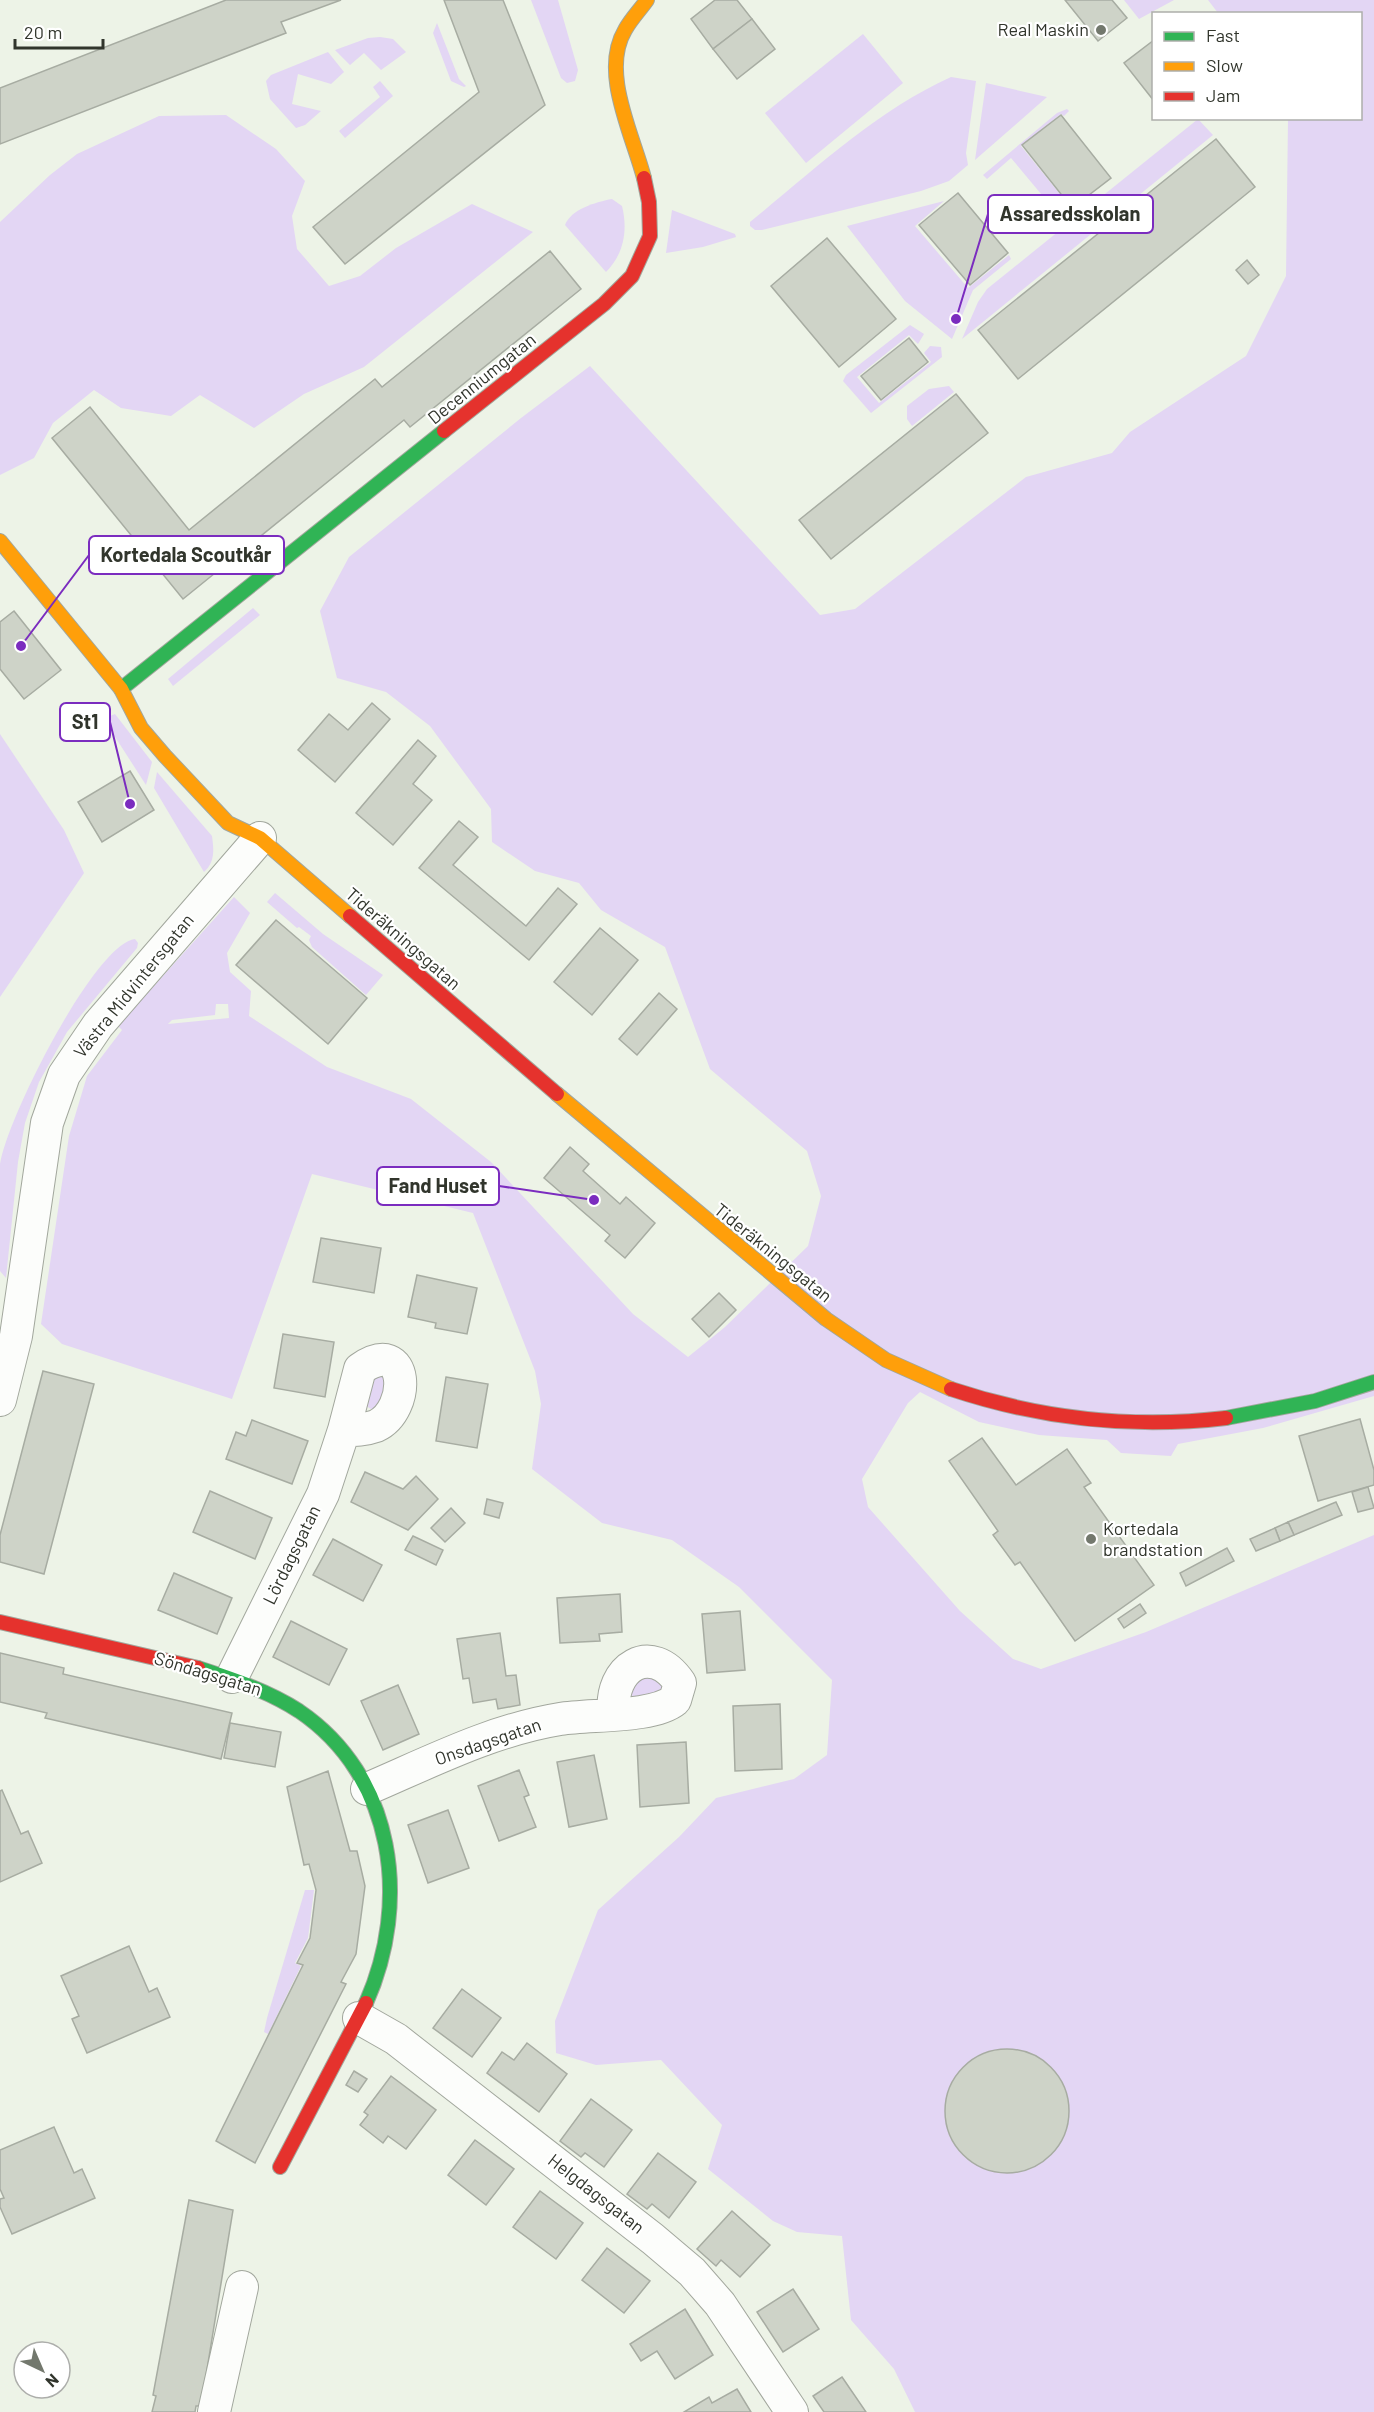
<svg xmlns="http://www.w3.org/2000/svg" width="1374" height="2412" viewBox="0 0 1374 2412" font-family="Barlow,sans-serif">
  <rect width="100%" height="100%" fill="#edf3e7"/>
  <g fill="#e3d6f4" fill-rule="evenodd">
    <polygon points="531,0 558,0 578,70 575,81 567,83 561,78"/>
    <polygon points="1124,0 1174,0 1139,19"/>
    <path d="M1208,0H1374V1396L1263,1428L1178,1444L1171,1456L1121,1453L1107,1440L1039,1435L979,1422L920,1392L908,1403L862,1479L868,1507L960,1611L1013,1659L1041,1669L1146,1632L1374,1535V2412H915L894,2369L851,2320L842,2236L797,2232L773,2221L708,2169L722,2125L661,2060L596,2065L556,2053L555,2021L598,1910L679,1837L716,1798L794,1779L827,1755L832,1680L739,1587L672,1540L602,1523L532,1469L541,1404L535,1371L473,1213L312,1174L232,1399L62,1344L41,1324L69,1136L87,1076L122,1030L118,1026L234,897L250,913L227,953L230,972L251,991L249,1016L327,1067L411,1099L491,1162L633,1314L688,1357L725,1327L808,1246L821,1196L807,1151L710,1069L665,947L601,910L579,883L535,871L492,842L491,809L430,726L386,692L337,678L320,611L349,557L521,418L590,366L820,615L855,609L1026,477L1112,453L1130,432L1246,356L1286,276L1288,119L1360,118V14L1218,13ZM216,1004H228L229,1018L168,1024L172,1020L215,1015Z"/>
    <polygon points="437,23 459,79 466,86 464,87 451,81 433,33"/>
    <polygon points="863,34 903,83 806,163 765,113"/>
    <polygon points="380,37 393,39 406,52 381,70 364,53 350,65 335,50 368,38"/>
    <polygon points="328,52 344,72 331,84 298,74 292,104 321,111 305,125 296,128 270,99 266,81 271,75"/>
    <path d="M951,77L976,81L966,153L968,165L949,181L921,191L762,230H755L750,226V222C814,170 876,111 951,77Z"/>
    <polygon points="380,81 393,96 345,138 339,131 380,97 373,87"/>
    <polygon points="986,83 1047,97 975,160"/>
    <polygon points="1067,109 1069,111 1064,116 1061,114 1021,146 1073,210 1062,219 1011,158 987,179 983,175 1057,113"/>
    <polygon points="226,115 276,149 305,181 292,216 297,249 329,286 360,276 396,248 472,204 533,232 364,367 304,394 254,428 200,395 171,416 121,408 94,390 53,423 34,458 0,475 0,222 50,175 77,154 159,116"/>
    <polygon points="1198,119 1213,135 962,339 978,302 987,289"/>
    <path d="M612,199L622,206C628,230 624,254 606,272L565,225C571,209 596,202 612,199Z"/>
    <polygon points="944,201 915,226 968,288 1009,255 1011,259 973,290 952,339 905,301 847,226"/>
    <polygon points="672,210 735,234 736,237 703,247 666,253"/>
    <polygon points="910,325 924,334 918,344 909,335 857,377 879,403 931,362 924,353 930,346 941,347 942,357 871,413 843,381 846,375"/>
    <polygon points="949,386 954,392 912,426 907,419 907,406 929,389"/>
    <polygon points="253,608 260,615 173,686 168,679"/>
    <polygon points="115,714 152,762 146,785 110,729 107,723 110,716"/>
    <polygon points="0,734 64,830 84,873 0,997"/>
    <path d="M157,772L212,836C214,850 215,862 204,872L154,788Z"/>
    <polygon points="275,893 323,934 383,975 366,995 312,947 309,940 311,936 299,927 297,928 267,902"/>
    <path d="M135,939L138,943L137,948L67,1032L39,1082L25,1123L18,1162L6,1278L0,1271C0,1236 0,1200 0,1166C4,1124 94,944 135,939Z"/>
    <polygon points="385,1370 388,1401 373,1410 366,1406 366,1376"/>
    <polygon points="640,1672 662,1682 663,1690 636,1701 629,1692"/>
    <polygon points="305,1890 314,1890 308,1938 295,1963 301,1966 268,2034 264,2032 267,2018"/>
  </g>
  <g fill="#ced3c8" stroke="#a7aca2" stroke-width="1.5">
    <polygon points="226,0 341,0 281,22 286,33 0,144 0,88"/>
    <polygon points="444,0 503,0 545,105 345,264 313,227 479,92"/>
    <polygon points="715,0 737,0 752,19 713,49 691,19"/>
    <polygon points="1065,0 1112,0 1127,18 1098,41"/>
    <polygon points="752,19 775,49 737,79 713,49"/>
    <polygon points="1154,40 1154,101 1124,63"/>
    <polygon points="1061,115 1111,178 1072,208 1022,145"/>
    <polygon points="1216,139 1255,187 1018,379 978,330"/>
    <polygon points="958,193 1008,253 970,285 919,225"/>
    <polygon points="827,238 896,319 839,367 771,286"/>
    <polygon points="550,251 581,289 410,427 404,420 183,599 52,438 90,407 189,530 375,379 382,387"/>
    <polygon points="1247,260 1259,275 1248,284 1236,270"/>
    <polygon points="909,338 928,362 881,400 861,376"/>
    <polygon points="956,394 988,433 831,559 799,520"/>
    <polygon points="14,611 61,670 24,699 0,669 0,622"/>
    <polygon points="372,703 390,719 335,782 298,750 329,714 348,730"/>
    <polygon points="418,740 436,756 413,784 432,800 393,845 356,813"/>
    <polygon points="130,771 154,810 102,842 78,802"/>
    <polygon points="459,821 478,837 453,865 526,926 558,888 577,904 529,960 419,868"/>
    <polygon points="276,920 367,998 328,1044 236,965"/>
    <polygon points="600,928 638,960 592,1015 554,982"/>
    <polygon points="659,993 677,1009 637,1055 619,1039"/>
    <polygon points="570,1147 589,1164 583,1171 620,1204 626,1197 655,1223 625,1258 605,1241 610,1235 544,1178"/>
    <polygon points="321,1238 381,1248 374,1293 313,1282"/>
    <polygon points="417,1275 477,1288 467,1334 435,1328 436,1323 408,1317"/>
    <polygon points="719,1293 736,1310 709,1337 692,1319"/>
    <polygon points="283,1334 334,1342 325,1397 274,1388"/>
    <polygon points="43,1371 94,1384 44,1574 0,1562 0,1535"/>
    <polygon points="446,1377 488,1384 477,1448 436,1441"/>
    <polygon points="1360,1419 1374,1470 1374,1485 1318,1501 1299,1436"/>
    <polygon points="252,1420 308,1441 292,1484 226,1459 236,1432 246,1436"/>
    <polygon points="982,1438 1016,1485 1067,1449 1091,1483 1084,1487 1154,1585 1075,1641 1020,1562 1015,1565 993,1535 998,1531 949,1461"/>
    <polygon points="365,1472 403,1489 416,1476 438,1499 408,1530 351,1502"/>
    <polygon points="1368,1487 1374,1508 1358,1512 1352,1492"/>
    <polygon points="210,1491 272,1518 255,1559 193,1532"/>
    <polygon points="487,1499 503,1503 499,1518 484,1514"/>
    <polygon points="1336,1502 1342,1515 1294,1535 1288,1522"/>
    <polygon points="451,1508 465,1523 445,1542 431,1528"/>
    <polygon points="1288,1522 1294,1535 1280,1541 1275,1528"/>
    <polygon points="1275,1528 1280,1541 1256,1551 1250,1539"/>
    <polygon points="413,1536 443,1550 436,1565 405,1550"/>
    <polygon points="333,1539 382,1565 363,1601 313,1575"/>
    <polygon points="1227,1548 1234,1561 1186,1586 1180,1573"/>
    <polygon points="174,1573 232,1598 217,1634 158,1610"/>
    <polygon points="620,1594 622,1632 599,1634 600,1641 560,1643 557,1598"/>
    <polygon points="1140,1604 1146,1613 1124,1628 1118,1619"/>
    <polygon points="740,1611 745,1670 707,1673 702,1614"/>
    <polygon points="291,1621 347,1649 329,1685 273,1657"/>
    <polygon points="500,1633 506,1676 516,1675 520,1705 498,1709 496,1699 473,1703 469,1678 463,1679 457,1639"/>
    <polygon points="0,1653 64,1668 63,1674 232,1713 221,1759 45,1718 47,1713 0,1702"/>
    <polygon points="398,1685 419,1734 383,1750 361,1701"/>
    <polygon points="780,1704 782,1769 735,1771 733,1706"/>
    <polygon points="230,1723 281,1732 275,1767 224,1758"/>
    <polygon points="686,1742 689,1803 640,1807 637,1745"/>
    <polygon points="594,1755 607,1819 569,1827 557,1762"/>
    <polygon points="519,1770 529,1795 524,1797 536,1827 499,1841 478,1786"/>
    <polygon points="328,1771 350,1851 357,1851 365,1886 356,1954 341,1982 346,1984 255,2163 216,2141 303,1965 297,1963 310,1938 316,1890 309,1864 304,1865 287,1787"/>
    <polygon points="2,1790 21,1834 28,1831 42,1863 0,1882 0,1791"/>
    <polygon points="448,1810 469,1868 428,1883 408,1825"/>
    <polygon points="129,1946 149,1992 157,1988 170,2017 87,2053 72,2019 79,2016 61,1976"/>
    <polygon points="462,1989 501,2018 472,2057 433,2028"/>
    <polygon points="527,2043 567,2074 539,2112 487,2073 502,2052 514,2060"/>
    <circle cx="1007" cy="2111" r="62"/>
    <polygon points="354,2071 367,2079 358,2092 346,2085"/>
    <polygon points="391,2076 436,2110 406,2149 388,2136 383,2143 360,2125 368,2115 364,2112"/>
    <polygon points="591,2099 632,2130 604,2167 585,2153 581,2157 560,2141"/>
    <polygon points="54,2127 74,2173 82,2169 95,2198 12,2234 0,2207 0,2199 4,2198 0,2189 0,2150"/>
    <polygon points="475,2140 514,2169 486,2205 448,2175"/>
    <polygon points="658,2153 696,2182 669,2218 652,2204 647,2209 627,2194"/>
    <polygon points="540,2191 583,2223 556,2259 513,2227"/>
    <polygon points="189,2200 233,2210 201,2406 196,2406 195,2412 152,2412 156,2396 153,2395"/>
    <polygon points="732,2211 770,2245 740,2277 721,2260 716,2266 697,2249"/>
    <polygon points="607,2248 650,2281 624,2313 582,2280"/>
    <polygon points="793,2289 819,2329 783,2352 757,2312"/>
    <polygon points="685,2309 713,2355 675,2379 657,2351 641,2361 630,2344"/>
    <polygon points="842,2377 866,2412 824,2412 813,2396"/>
    <polygon points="737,2389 751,2412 684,2412 709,2397 712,2403"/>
  </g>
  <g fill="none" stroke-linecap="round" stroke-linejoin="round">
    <g stroke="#a2a79d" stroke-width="34">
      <g id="street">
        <polyline points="0,1400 16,1336 47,1123 64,1075 98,1025 260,838"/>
        <path d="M232,1677L323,1494L344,1430C355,1430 365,1430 376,1426C411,1410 410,1334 360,1369L344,1430"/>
        <path d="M367,1789C430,1762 492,1730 560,1719C591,1714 653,1718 675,1700L680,1683C651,1640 609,1668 614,1713"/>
        <polyline points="359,2018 396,2039 653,2239 692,2272 720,2304 792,2412"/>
        <polyline points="214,2412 242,2287"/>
      </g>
    </g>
    <g stroke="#a2a79d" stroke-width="16">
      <g id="fast">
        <polyline points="121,689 444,431"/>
        <polyline points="1226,1418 1315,1401 1374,1382"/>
        <path d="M198,1668C232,1679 268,1691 299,1711C395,1776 411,1902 366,2003"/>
      </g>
    </g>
    <g stroke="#a2a79d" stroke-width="16">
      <g id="slow">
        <path d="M644,178C633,135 600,72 625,30C631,19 640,10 647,0"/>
        <polyline points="0,541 121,689 141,728 165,756 228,823 260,838 350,916"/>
        <polyline points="557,1094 826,1319 886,1360 951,1389"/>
      </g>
    </g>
    <g stroke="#a2a79d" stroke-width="16">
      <g id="jam">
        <polyline points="444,431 604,304 632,276 650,236 649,202 644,178"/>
        <polyline points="350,916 557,1094"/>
        <path d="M951,1389C1041,1419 1131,1429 1226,1418"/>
        <polyline points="0,1622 198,1668"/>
        <polyline points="280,2167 366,2003"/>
      </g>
    </g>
    <use href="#street" stroke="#fcfdfb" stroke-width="32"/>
    <use href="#fast" stroke="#30b455" stroke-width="14"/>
    <use href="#slow" stroke="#ff9f0a" stroke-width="14"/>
    <use href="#jam" stroke="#e5322d" stroke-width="14"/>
  </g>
  <g fill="#73786d" stroke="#fff" stroke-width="2">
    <circle cx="1101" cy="30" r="6"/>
    <circle cx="1091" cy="1539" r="6"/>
  </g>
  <g text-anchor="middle" stroke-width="4.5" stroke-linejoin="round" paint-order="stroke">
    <g font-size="18" fill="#31352c" stroke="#fff" text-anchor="end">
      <text x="1089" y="36">Real Maskin</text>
      <text x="1103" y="1535" text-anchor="start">Kortedala<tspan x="1103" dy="21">brandstation</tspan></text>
    </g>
    <g font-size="18" fill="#31352c" stroke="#fff">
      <text transform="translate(482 379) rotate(-39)" y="6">Decenniumgatan</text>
      <text transform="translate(403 939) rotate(41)" y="6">Tideräkningsgatan</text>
      <text transform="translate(134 986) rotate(-51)" y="6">Västra Midvintersgatan</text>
      <text transform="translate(773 1253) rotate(39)" y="6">Tideräkningsgatan</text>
      <text transform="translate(292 1555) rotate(-64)" y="6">Lördagsgatan</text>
      <text transform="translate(208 1674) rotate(17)" y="6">Söndagsgatan</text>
      <text transform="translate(488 1742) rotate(-19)" y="6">Onsdagsgatan</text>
      <text transform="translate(596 2194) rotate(38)" y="6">Helgdagsgatan</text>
    </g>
  </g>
  <path fill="none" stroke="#7b2cbf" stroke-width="2" d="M956 319L988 214M21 646L89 555M130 804L110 722M594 1200L499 1186"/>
  <g fill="#7b2cbf" stroke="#fff" stroke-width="2">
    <circle cx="956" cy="319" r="6"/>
    <circle cx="21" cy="646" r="6"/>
    <circle cx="130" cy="804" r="6"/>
    <circle cx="594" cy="1200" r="6"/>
  </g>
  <g fill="#fff" stroke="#7b2cbf" stroke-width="2">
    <rect x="988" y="195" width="165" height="38" rx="6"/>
    <rect x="89" y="536" width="195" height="38" rx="6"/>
    <rect x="60" y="703" width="50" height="38" rx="6"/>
    <rect x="377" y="1167" width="122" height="38" rx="6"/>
  </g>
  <g font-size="20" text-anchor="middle" font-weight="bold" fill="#31352c">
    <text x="1070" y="221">Assaredsskolan</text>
    <text x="186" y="562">Kortedala Scoutkår</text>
    <text x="85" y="729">St1</text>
    <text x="438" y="1193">Fand Huset</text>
  </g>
  <rect x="1152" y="12" width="210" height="108" fill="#ffffff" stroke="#adaeab" stroke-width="1.5"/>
  <rect x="1164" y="32" width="30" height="9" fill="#30b455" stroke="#adaeab" stroke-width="1.5"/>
  <text x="1206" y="42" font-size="18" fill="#31352c">Fast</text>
  <rect x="1164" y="62" width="30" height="9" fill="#ff9f0a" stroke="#adaeab" stroke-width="1.5"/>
  <text x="1206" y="72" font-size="18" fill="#31352c">Slow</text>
  <rect x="1164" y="92" width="30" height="9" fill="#e5322d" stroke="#adaeab" stroke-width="1.5"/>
  <text x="1206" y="102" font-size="18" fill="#31352c">Jam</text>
  <g transform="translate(42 2370) rotate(136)"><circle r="28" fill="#ffffff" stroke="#adaeab" stroke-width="1.5"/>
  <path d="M0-4.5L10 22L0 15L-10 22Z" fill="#73786d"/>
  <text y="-9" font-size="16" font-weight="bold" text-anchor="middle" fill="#31352c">N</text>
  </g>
  <path d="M15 39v9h88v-9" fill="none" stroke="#31352c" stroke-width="3"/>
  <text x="24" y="39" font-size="18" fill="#31352c" stroke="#ffffff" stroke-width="4.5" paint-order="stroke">20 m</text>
</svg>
